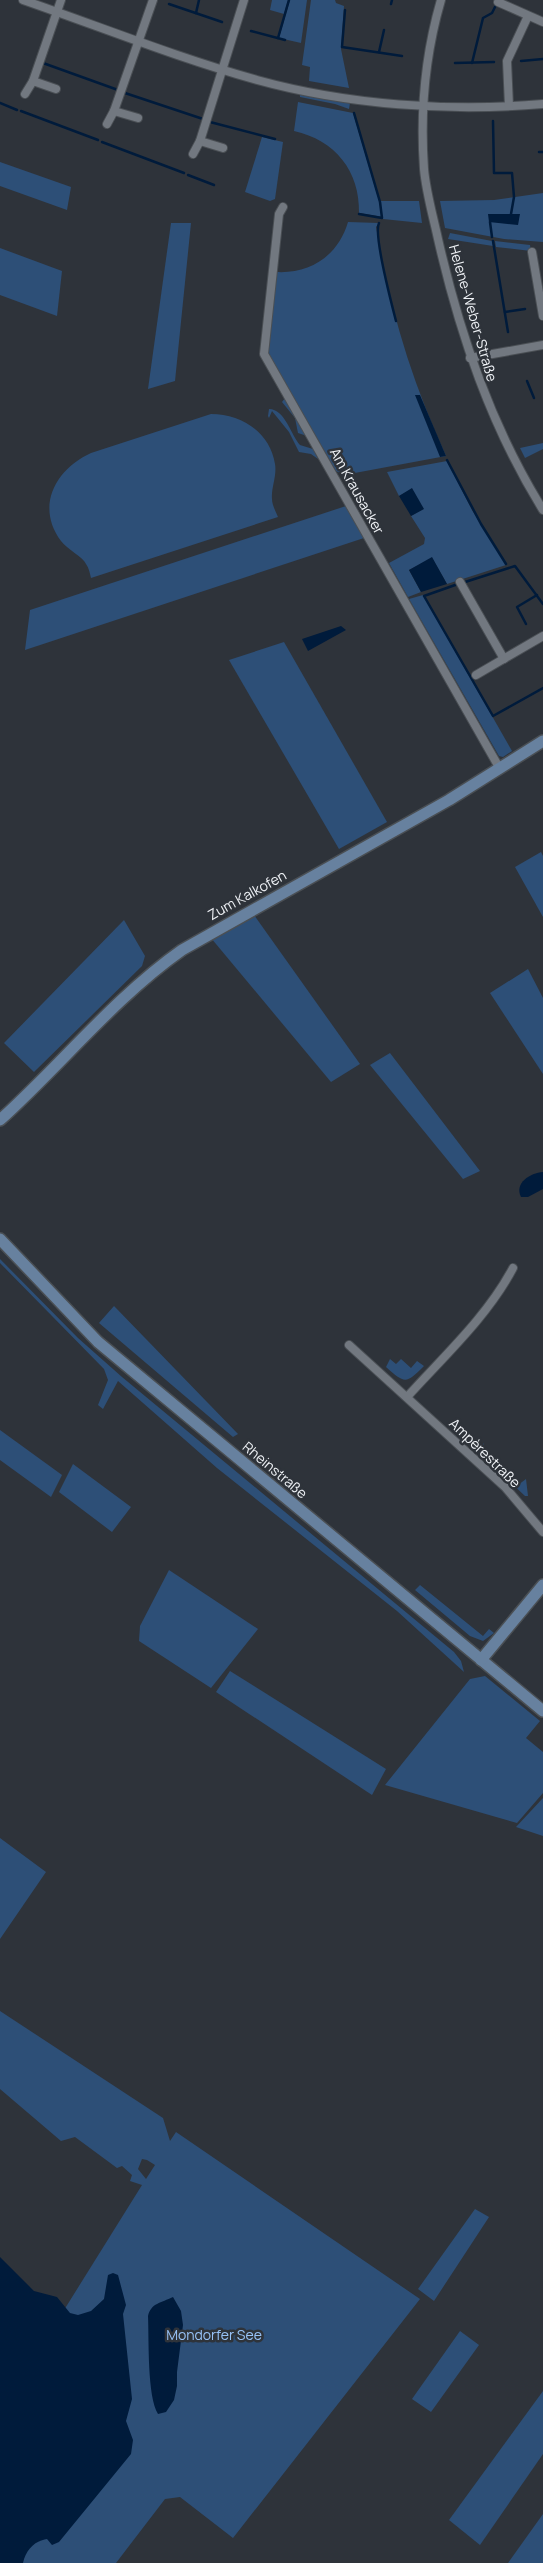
<svg xmlns="http://www.w3.org/2000/svg" width="543" height="2563" viewBox="0 0 543 2563" font-family="Manrope,sans-serif">
  <rect width="100%" height="100%" fill="#2e333a"/>
  <g fill="#2d4f77" fill-rule="evenodd">
    <polygon points="272,0 288,0 284,14 270,10"/>
    <polygon points="290,0 307,0 301,43 279,38"/>
    <polygon points="311,0 335,0 336,3 344,6 341,49 349,88 309,81 310,67 302,65"/>
    <polygon points="300,94 350,103 349,109 335,104 300,97"/>
    <path d="M298,102L353,113L379,201H419L422,223L383,219V217L359,213C360,171 335,140 294,131Z"/>
    <polygon points="262,137 283,142 275,199 270,201 245,192"/>
    <polygon points="0,162 71,187 67,210 0,186"/>
    <polygon points="543,193 543,242 504,239 445,228 440,201 494,200"/>
    <path d="M348,222L379,223L376,227C389,307 412,382 446,456L344,475L336,471L267,351L276,272C310,274 338,256 348,222Z"/>
    <polygon points="171,223 191,223 175,381 148,389"/>
    <polygon points="450,233 492,241 493,246 448,239"/>
    <polygon points="495,241 530,245 531,251 496,247"/>
    <polygon points="0,248 62,271 57,316 0,295"/>
    <polygon points="285,398 307,436 298,433 295,418 282,402"/>
    <path d="M269,409C285,409 291,435 300,445L313,449L318,459L311,454L299,452L289,432L272,411L269,418L268,416Z"/>
    <path d="M211,414C241,414 270,432 275,464C277,476 271,488 272,499C272,505 276,512 278,517L91,578C90,574 89,568 86,564C83,557 67,549 61,541C35,506 56,469 91,453Z"/>
    <polygon points="543,443 543,449 525,458 520,448"/>
    <polygon points="447,461 472,510 506,565 447,584 432,558 409,570 421,592 408,597 389,563 424,544 425,538 411,516 423,509 412,489 399,496 387,472"/>
    <polygon points="346,506 364,538 25,650 30,610"/>
    <polygon points="423,595 512,751 503,757 499,756 409,599"/>
    <polygon points="284,642 387,822 339,849 229,660"/>
    <polygon points="541,852 543,856 543,917 515,867"/>
    <polygon points="254,915 360,1064 331,1082 211,938"/>
    <polygon points="124,920 145,956 142,966 34,1072 4,1043"/>
    <polygon points="528,969 543,998 543,1074 490,993"/>
    <polygon points="390,1053 480,1171 463,1179 370,1065"/>
    <polygon points="0,1259 78,1338 122,1377 454,1652 461,1661 464,1672 397,1611 217,1468 118,1381 103,1409 98,1405 108,1380 104,1369 0,1263"/>
    <polygon points="114,1306 238,1434 233,1437 99,1323"/>
    <path d="M390,1359L396,1364L401,1359L411,1368L417,1361L424,1366C406,1384 405,1384 386,1367Z"/>
    <polygon points="0,1430 62,1475 51,1497 0,1460"/>
    <polygon points="484,1443 482,1449 518,1485 526,1479 528,1496 525,1496 477,1451"/>
    <polygon points="73,1464 131,1507 112,1532 59,1492"/>
    <polygon points="169,1570 258,1629 211,1688 139,1641 140,1626"/>
    <polygon points="420,1585 483,1636 489,1629 494,1633 483,1641 470,1636 415,1590"/>
    <polygon points="230,1671 386,1769 372,1795 216,1692"/>
    <polygon points="485,1676 540,1721 526,1738 543,1752 543,1793 517,1823 385,1785 470,1679"/>
    <polygon points="543,1798 543,1836 516,1827"/>
    <polygon points="0,1838 46,1872 0,1939"/>
    <path d="M0,2011L163,2118L170,2141L176,2132L420,2299L233,2538L180,2497L165,2499L116,2563H0L21,2379L142,2185L130,2181L132,2175L122,2166L117,2168L75,2137L61,2141L0,2089ZM142,2159L147,2160L155,2165L146,2179L138,2169Z"/>
    <polygon points="475,2209 489,2217 434,2301 418,2289"/>
    <polygon points="460,2331 479,2345 431,2412 412,2399"/>
    <polygon points="543,2391 543,2454 480,2545 449,2520"/>
    <polygon points="543,2514 543,2563 508,2563"/>
  </g>
  <g fill="#001b3b">
    <polygon points="488,214 520,214 518,225 489,222"/>
    <polygon points="415,395 420,395 446,456 440,457"/>
    <polygon points="412,488 424,509 411,516 399,496"/>
    <polygon points="432,557 447,584 421,592 409,570"/>
    <polygon points="341,626 346,630 308,651 302,639"/>
    <path d="M543,1172V1189L528,1197H521C514,1183 530,1173 543,1172Z"/>
    <path d="M0,2257L34,2291L57,2297L70,2313L78,2315L91,2311L104,2299L108,2275L113,2273L118,2275L126,2305L123,2314L132,2399L126,2421L133,2440L131,2454L59,2542L52,2545L47,2539C34,2541 26,2550 23,2563H0Z"/>
    <path d="M173,2297L181,2311L183,2325L177,2372V2386L174,2400L166,2412L158,2414C147,2397 149,2339 148,2316C151,2303 161,2303 173,2297Z"/>
  </g>
  <g fill="none" stroke-linecap="round" stroke-linejoin="round">
    <g stroke="#001b3b" stroke-width="2.5">
      <polyline points="169,4 222,22"/>
      <polyline points="391,4 392,0"/>
      <polyline points="345,10 342,47 402,56"/>
      <polyline points="196,13 199,0"/>
      <polyline points="251,31 285,40"/>
      <polyline points="278,38 289,0"/>
      <polyline points="379,52 384,30"/>
      <polyline points="521,61 543,59"/>
      <polyline points="43,63 118,90"/>
      <polyline points="455,63 494,62"/>
      <polyline points="472,63 483,18 492,13 497,3"/>
      <polyline points="125,93 203,119"/>
      <polyline points="0,103 17,110"/>
      <polyline points="21,111 98,140"/>
      <polyline points="354,113 380,202 382,218 359,214"/>
      <polyline points="493,121 494,173 512,173 514,197 511,214"/>
      <polyline points="210,122 275,139"/>
      <polyline points="102,142 184,173"/>
      <polyline points="539,152 543,152"/>
      <polyline points="188,175 214,185"/>
      <polyline points="490,222 492,237"/>
      <path d="M379,223C373,235 392,305 396,321"/>
      <polyline points="493,241 508,332"/>
      <polyline points="505,312 525,309"/>
      <polyline points="527,381 534,398"/>
      <polyline points="447,460 481,524 506,564"/>
      <polyline points="462,583 515,566 543,604"/>
      <polyline points="458,584 424,596 493,716 543,688"/>
      <polyline points="526,624 517,607 537,595"/>
    </g>
    <g stroke="#4a4f54" stroke-width="10">
      <g id="street">
        <path d="M23,0C101,27 178,58 257,80C348,105 449,112 543,104"/>
        <path d="M441,0C425,55 420,112 424,169C426,192 433,216 438,239C460,335 491,426 543,510"/>
        <polyline points="498,2 543,22"/>
        <polyline points="33,81 56,89"/>
        <polyline points="25,94 33,81 61,0"/>
        <polyline points="509,106 507,61 528,16"/>
        <polyline points="114,111 138,118"/>
        <polyline points="107,124 114,111 153,0"/>
        <polyline points="200,141 223,148"/>
        <polyline points="193,154 200,141 244,0"/>
        <polyline points="283,207 279,214 264,354 500,769"/>
        <polyline points="532,252 543,316"/>
        <polyline points="470,358 543,345"/>
        <polyline points="460,582 504,659"/>
        <polyline points="476,675 543,636"/>
        <polyline points="349,1345 505,1487 543,1532"/>
        <path d="M407,1397C444,1356 487,1317 513,1268"/>
      </g>
    </g>
    <g stroke="#4a4f54" stroke-width="14">
      <g id="secondary">
        <path d="M0,1120C61,1065 114,998 182,950L449,800L543,741"/>
        <polyline points="0,1239 98,1342 543,1711"/>
        <polyline points="481,1660 543,1585"/>
      </g>
    </g>
    <use href="#street" stroke="#727880" stroke-width="8"/>
    <use href="#secondary" stroke="#67819f" stroke-width="11"/>
  </g>
  <g text-anchor="middle" stroke-width="5" stroke-linejoin="round" paint-order="stroke">
    <g font-size="14" fill="#f0f3f7" stroke="#2e333a">
      <text transform="translate(473 313) rotate(74)" y="5">Helene-Weber-Straße</text>
      <text transform="translate(357 491) rotate(61)" y="5">Am Krausacker</text>
      <text transform="translate(247 895) rotate(-29)" y="5">Zum Kalkofen</text>
      <text transform="translate(485 1453) rotate(44)" y="5">Ampèrestraße</text>
      <text transform="translate(275 1470) rotate(40)" y="5">Rheinstraße</text>
    </g>
    <g font-size="14" fill="#97c2f7" stroke="#2e333a">
      <text x="214" y="2340">Mondorfer See</text>
    </g>
  </g>
</svg>
